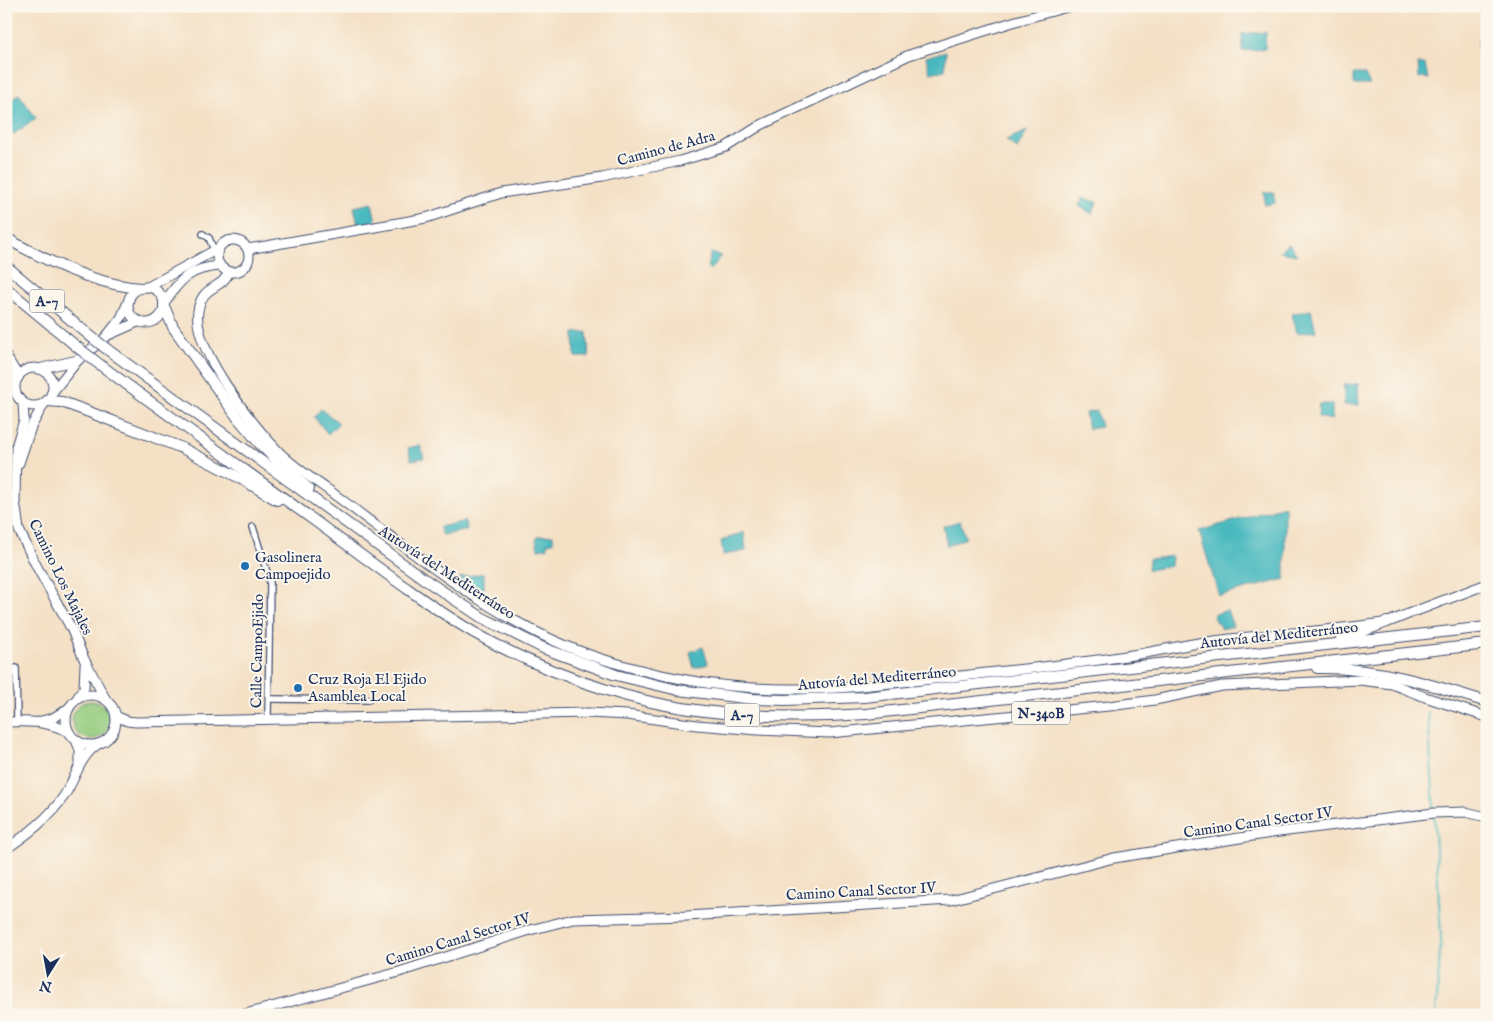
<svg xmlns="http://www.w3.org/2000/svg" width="1493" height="1021" viewBox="0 0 1493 1021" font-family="'IM FELL English',serif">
  <rect width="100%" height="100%" fill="#fbf7ec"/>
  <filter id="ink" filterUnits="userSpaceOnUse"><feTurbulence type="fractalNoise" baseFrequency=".02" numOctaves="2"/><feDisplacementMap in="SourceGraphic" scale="10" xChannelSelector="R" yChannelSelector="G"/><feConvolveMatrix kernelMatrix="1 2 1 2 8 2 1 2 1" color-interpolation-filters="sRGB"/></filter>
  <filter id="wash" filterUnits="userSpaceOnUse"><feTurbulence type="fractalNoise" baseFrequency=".0096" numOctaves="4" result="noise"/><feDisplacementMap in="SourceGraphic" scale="20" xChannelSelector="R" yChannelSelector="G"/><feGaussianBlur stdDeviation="1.12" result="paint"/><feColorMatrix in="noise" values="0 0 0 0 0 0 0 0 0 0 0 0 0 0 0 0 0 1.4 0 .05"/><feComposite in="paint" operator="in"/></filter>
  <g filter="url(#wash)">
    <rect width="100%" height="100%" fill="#f4e0c5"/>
    <circle fill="#93cb7e" stroke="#577d6e" cx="91" cy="720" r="19"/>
    <g fill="#4ab9bf" stroke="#32748e">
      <polygon points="1266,32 1265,49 1242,51 1242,34"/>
      <polygon points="1487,39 1487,56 1480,55 1478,40"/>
      <polygon points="946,51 945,70 930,73 926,57"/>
      <polygon points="1418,64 1425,64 1428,79 1423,77 1419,78"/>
      <polygon points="1354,74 1365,74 1370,85 1354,85"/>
      <polygon points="19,94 36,118 14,134 6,125 6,104"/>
      <polygon points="1027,131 1017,149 1006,140"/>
      <polygon points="1264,192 1274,192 1275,203 1265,205"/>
      <polygon points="1082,198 1097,202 1092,214 1079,206"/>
      <polygon points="372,203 376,221 358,225 354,207"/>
      <polygon points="1289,244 1297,255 1280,252 1281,250"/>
      <polygon points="711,253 721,256 711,270 707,267"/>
      <polygon points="1311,310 1316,331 1297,333 1292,314"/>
      <polygon points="587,332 589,357 575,357 574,333"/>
      <polygon points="1358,384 1359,405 1344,405 1344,385"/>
      <polygon points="1319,404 1332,404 1332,420 1318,417"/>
      <polygon points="321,409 339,423 328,434 314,417"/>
      <polygon points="1097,411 1101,427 1088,429 1085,413"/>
      <polygon points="420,445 424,458 411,460 408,448"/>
      <polygon points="1285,506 1285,579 1219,596 1199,531"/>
      <polygon points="465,521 467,530 443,535 441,534 440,527"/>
      <polygon points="960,521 966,538 947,546 943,526"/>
      <polygon points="744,532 746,551 723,555 721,541"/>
      <polygon points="553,535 553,542 547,543 547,548 538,549 536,539 539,536"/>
      <polygon points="1172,556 1171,566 1148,570 1149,559"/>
      <polygon points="484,573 484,589 475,590 459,578"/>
      <polygon points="1227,610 1233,626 1221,629 1213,615"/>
      <polygon points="703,647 708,664 694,668 690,652"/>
    </g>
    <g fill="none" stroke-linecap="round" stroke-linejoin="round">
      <g stroke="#4ab9bf" stroke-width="2">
        <polyline points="1428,712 1434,810"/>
        <polyline points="1434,815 1441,936 1436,1015"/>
      </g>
    </g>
  </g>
  <g filter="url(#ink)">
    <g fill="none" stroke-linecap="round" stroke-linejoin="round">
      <g stroke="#3c4a6d" stroke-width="8">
        <g id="street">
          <polyline points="203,234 209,238 214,250"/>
          <polyline points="253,527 270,582 268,718"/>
          <polyline points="16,668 17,722"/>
          <polyline points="269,699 368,700"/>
        </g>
      </g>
      <g stroke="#3c4a6d" stroke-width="11">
        <g id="secondary">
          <circle cx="233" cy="256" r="16"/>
          <polyline points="248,249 398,223 426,218 501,193 602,178 680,161 726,147 761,125 909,55 1016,21 1071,6"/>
          <path d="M229,272C221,291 202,284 198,311C192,349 253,425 279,452C293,466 311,478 327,489C413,552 499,627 602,659C662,678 725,689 788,689C843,690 898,682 953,677C1011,670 1069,665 1126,656C1148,653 1170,648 1193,644C1242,636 1293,634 1343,628C1358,626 1374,625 1388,622C1398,619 1407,614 1416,611C1440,602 1463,593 1487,584"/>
          <polyline points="148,287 219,248"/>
          <circle cx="146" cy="305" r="18"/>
          <path d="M164,303C180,279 190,268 220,266"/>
          <polyline points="111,334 140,321"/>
          <circle cx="34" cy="387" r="19"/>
          <polyline points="38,369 78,360"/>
          <polyline points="6,386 17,379"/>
          <polyline points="51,394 78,360 106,337 121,318 129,300"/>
          <polyline points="23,403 24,420 16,447 15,500 19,530 37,567 71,628 84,659 106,700"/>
          <polyline points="19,463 31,427 45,402"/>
          <polyline points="76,700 84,688 85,665"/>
          <polyline points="76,740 80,750 80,763"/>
          <path d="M6,849C28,834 49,818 64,796C76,778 79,757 98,744"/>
          <polyline points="242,1015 399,972 530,930 573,919 687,916 951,900 1114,858 1271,833 1434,813 1465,812 1487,817"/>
        </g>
      </g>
      <g stroke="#3c4a6d" stroke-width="11">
        <g id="primary">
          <circle cx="91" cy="720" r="25"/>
          <polyline points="116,716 127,721 136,722 589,713 627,715 697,725 758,730 830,733 1109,706 1155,700 1222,686 1360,680 1392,684 1425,697 1487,717"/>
          <polyline points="41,721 53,718 69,708"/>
          <path d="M6,722C29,721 48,721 69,732"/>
        </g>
      </g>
      <g stroke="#3c4a6d" stroke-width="12">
        <g id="highway">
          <path d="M6,238C46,261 95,285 141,288"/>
          <polyline points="6,266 89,335"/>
          <polyline points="6,288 76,346"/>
          <polyline points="164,306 173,327 238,418 259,443 279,463 309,489"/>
          <polyline points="108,350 424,579 481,617 543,648 616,675 678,690 753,699 785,700 864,697 1487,627"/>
          <polyline points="6,357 18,377"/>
          <path d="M95,361C168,415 242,468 315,521C367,559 418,599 473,632C516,657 562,676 610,691C692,717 780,720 866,714L1487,644"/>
          <polyline points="47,401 62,402 84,410 182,448 238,477 277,500"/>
          <polyline points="1341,638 1361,632 1387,622"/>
          <path d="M1317,668C1377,667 1430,684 1487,702"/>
        </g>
      </g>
      <use href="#street" stroke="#fff" stroke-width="5.5"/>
      <use href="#secondary" stroke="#fff" stroke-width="9"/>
      <use href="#primary" stroke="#fff" stroke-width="9"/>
      <use href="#highway" stroke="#fff" stroke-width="10"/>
      <g stroke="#3c4a6d" stroke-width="12" stroke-linecap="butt">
        <g id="highway-bridge">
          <polyline points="89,335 108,350"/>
          <polyline points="76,346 95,361"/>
        </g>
      </g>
      <use href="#highway-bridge" stroke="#fff" stroke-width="10"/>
    </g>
  </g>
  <g fill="#1f6fb2" stroke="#fbf7ec" stroke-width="2">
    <circle cx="245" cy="566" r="5"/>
    <circle cx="298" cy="688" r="5"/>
  </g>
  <g text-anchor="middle" stroke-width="4" stroke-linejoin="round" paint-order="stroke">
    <g fill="#fbf7ec" stroke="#5e6b89" stroke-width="1">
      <rect x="29.5" y="289.5" width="35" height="23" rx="4"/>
      <rect x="1012" y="701.5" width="58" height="23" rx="4"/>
      <rect x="724.5" y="703.5" width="35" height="23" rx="4"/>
    </g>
    <g font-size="14" font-weight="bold" fill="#1b2f5e">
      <text x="47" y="306">A-7</text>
      <text x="1041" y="718">N-340B</text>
      <text x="742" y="720">A-7</text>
    </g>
    <g font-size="15" fill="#1b2f5e" stroke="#fbf7ec">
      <text transform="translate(666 148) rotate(-15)" y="5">Camino de Adra</text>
      <text transform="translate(447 572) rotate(33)" y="5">Autovía del Mediterráneo</text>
      <text transform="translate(61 577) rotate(64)" y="5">Camino Los Majales</text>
      <text transform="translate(1279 635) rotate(-6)" y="5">Autovía del Mediterráneo</text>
      <text transform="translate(257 651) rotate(-89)" y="5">Calle CampoEjido</text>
      <text transform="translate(877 678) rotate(-5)" y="5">Autovía del Mediterráneo</text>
      <text transform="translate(1258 822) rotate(-8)" y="5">Camino Canal Sector IV</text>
      <text transform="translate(861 891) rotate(-3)" y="5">Camino Canal Sector IV</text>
      <text transform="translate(458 939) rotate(-17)" y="5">Camino Canal Sector IV</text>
    </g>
    <g font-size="15" fill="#1b2f5e" stroke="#fbf7ec" text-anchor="start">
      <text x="255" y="562">Gasolinera<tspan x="255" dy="17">Campoejido</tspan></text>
      <text x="308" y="684">Cruz Roja El Ejido<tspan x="308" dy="17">Asamblea Local</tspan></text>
    </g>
  </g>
  <rect width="1493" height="1021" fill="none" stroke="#fbf7ec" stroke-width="25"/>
  <g transform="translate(48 974) rotate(191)" stroke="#fbf7ec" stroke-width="4" paint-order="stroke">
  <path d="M0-4L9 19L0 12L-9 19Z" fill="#1b2f5e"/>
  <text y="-8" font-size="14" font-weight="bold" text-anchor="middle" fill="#1b2f5e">N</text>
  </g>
</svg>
